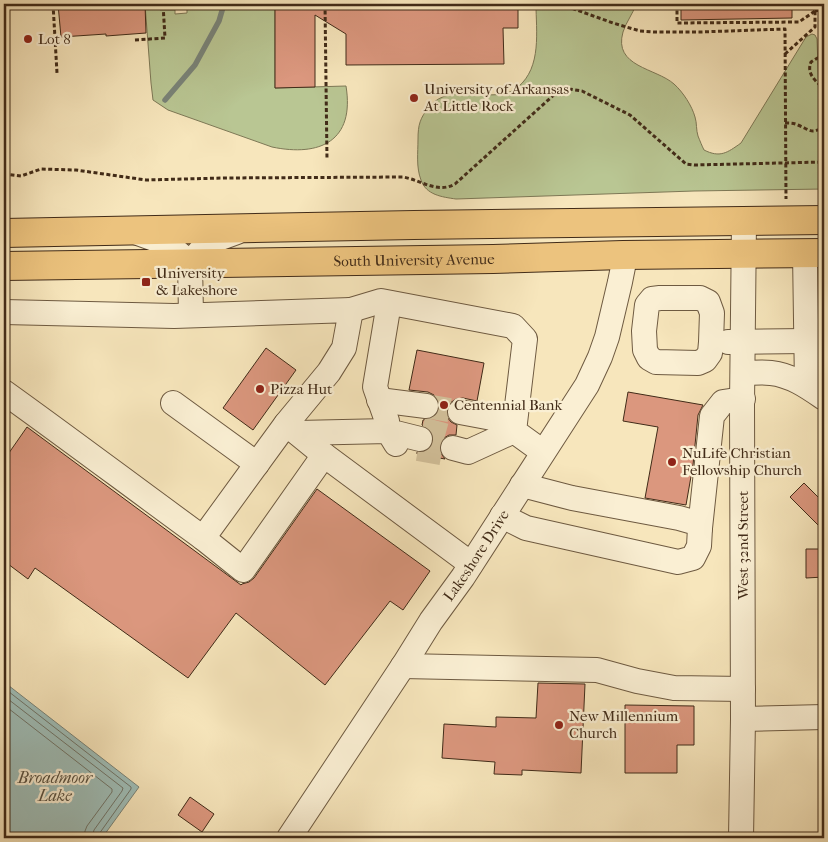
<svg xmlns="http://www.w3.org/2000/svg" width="828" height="842" viewBox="0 0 828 842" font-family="'IM FELL French Canon',serif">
  <rect width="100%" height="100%" fill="#f7e6bc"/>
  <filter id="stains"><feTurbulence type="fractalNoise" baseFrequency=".004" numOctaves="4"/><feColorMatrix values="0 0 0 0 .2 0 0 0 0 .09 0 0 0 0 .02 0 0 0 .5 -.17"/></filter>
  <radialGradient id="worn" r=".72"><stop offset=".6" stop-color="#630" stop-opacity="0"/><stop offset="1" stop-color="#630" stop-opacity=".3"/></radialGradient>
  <g fill="#b9c693" stroke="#7d7856">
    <path d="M145,4H160V10H175V14L187,13V4H275V88L346,86C355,141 320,157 272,147L168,110L153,100L151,83Z"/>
    <path d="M536,4H636C633,14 626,22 623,32C613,67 656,68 674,84C683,92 692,106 695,117C697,123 696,130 698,136C700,141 702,146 704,150C720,158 727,153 741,143L806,37L812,34L815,35L817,39L819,97L823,111L824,113V189L694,191L456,199C442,197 426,195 421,180C416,167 418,153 418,139C418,125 420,118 429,107C452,79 495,107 518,87C542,67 536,31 536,4Z"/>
  </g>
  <polygon fill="#9fbeb8" stroke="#798378" points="4,682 139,787 102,838 4,838"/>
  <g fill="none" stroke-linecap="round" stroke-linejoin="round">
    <g stroke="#707468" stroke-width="1">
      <polyline points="4,688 131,787 131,789 99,834 98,838"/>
      <polyline points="4,696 123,788 122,791 94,830 92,838"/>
      <polyline points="4,705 112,789 112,792 87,826 85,831 84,838"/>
    </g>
    <polyline stroke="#798378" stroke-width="5.5" points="165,100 195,65 219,21 224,4"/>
  </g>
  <g fill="#db977e" stroke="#412b18">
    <polygon points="58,4 145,4 146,33 106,36 106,34 61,37"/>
    <polygon points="275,4 518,4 518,28 503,28 504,64 346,65 346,34 315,15 315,87 275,88"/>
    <polygon points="681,4 792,4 792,18 681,20"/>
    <polygon points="266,348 296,370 253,430 223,408"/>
    <polygon points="417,350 484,363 477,401 463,398 456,399 450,403 447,409 447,417 451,422 457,425 456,435 449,435 444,438 440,444 440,452 445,459 417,454 417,452 424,452 430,449 433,443 433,436 430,430 422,425 423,420 432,418 437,414 440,407 438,400 434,395 428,392 409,390"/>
    <polygon points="628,392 703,405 698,415 693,465 686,505 645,498 658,427 623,421"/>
    <polygon points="27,427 241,585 242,584 249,582 254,578 317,489 430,571 403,610 390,601 325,685 236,613 188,678 35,568 28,579 4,561 4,460"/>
    <polygon points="804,483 819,498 824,498 824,531 790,497"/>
    <polygon points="806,549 824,549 824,577 806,578"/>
    <polygon points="538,683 585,684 581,773 522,770 522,775 494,774 495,762 442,758 444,724 496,727 496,717 536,718"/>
    <polygon points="625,705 694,706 694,745 677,745 677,773 625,773"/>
    <polygon points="190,797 214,814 202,832 178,815"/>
  </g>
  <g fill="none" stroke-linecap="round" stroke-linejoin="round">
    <g stroke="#d3c19b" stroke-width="24" stroke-dasharray="24 12" stroke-linecap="butt">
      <polyline points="426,406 460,412"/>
      <polyline points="422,429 455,438"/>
      <polyline points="418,449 452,455"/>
    </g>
    <g stroke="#6e5a41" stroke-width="26">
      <g id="minor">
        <polyline points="135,232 168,244 190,263"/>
        <polyline points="805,253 807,386"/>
        <polygon points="660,298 700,298 708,302 712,313 711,342 710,353 705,360 698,363 656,362 649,358 645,350 644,331 647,305 652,299"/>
        <polyline points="389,303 375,387 387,421 388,431 420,439"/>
        <polyline points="351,310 381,301 513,326 525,339 514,431 543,452"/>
        <polyline points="4,312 174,316 351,310 344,348 329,372 286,424"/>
        <polyline points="191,315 190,263 207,243 237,232"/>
        <polyline points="728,342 806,341"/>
        <path d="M743,373C752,373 762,372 771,373C791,375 808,387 824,398"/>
        <path d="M4,392C71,440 137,490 203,538L286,424L324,455L471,564"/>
        <polyline points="379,400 426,406"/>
        <polyline points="173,403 257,464"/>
        <polyline points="460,412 492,418 514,431"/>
        <polyline points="298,433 388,431 396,444"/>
        <polyline points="453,448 468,452 514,431"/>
        <polyline points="502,516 526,528 678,562 693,558 699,546 700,528 693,522 679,518 572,498 522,485"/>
        <polyline points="700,528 712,416 723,402 743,399"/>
        <polyline points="203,538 243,570 324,455"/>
        <polyline points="403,666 597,670 637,681 674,688 743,689"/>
        <polyline points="743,719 824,717"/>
        <path id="s1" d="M289,838L403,666L431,621L463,577L587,385L600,357L607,337L620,282L624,262L623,255"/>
        <polyline points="741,838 743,719 742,404 744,222"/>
      </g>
    </g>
    <g stroke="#412b18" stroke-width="30">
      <g id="major">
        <polyline points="4,233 414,225 824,220"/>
        <path id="s2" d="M4,266L493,259L623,255L824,253"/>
      </g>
    </g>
    <g stroke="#412b18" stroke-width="3" stroke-dasharray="4 2.5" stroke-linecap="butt">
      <polyline points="53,4 57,73"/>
      <polyline points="325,4 327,160"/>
      <polyline points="560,4 613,23 640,31 654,32 700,32 785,29 786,199"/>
      <polyline points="677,4 677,23 799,22 815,11"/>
      <polyline points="815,4 815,11 824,9"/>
      <polyline points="824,24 821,31 824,36"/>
      <polyline points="135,40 165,38 163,4"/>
      <polyline points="785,54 815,27 815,12"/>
      <path d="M824,54L811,62C806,74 816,81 824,89"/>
      <path d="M785,123C790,123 794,123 798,125C810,130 812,135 824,126"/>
      <path d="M4,174L21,176L41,169L76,170L146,180L224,178L403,177C421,180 437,194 455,184L556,93L569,89L582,91L630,115L686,164L694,165L824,162"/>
    </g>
    <use href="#minor" stroke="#faefd3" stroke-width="24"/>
    <use href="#major" stroke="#ecc37e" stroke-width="28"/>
  </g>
  <g fill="#8f2418" stroke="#faefd3" stroke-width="2">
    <circle cx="28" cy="39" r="5"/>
    <circle cx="414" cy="98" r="5"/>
    <rect x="141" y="277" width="10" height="10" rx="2.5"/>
    <circle cx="260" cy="389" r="5"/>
    <circle cx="444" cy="405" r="5"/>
    <circle cx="672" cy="462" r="5"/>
    <circle cx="559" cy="725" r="5"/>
  </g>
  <g text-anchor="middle" stroke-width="4.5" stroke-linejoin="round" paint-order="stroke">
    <g font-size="15" fill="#412b18" stroke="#faefd3" text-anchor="start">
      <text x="38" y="44">Lot 8</text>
      <text x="424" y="94">University of Arkansas<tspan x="424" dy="17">At Little Rock</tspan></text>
      <text x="156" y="278">University<tspan x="156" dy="17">&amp; Lakeshore</tspan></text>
      <text x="270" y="394">Pizza Hut</text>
      <text x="454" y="410">Centennial Bank</text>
      <text x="682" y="458">NuLife Christian<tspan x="682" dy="17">Fellowship Church</tspan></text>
      <text x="569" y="721">New Millennium<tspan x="569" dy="17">Church</tspan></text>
    </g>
    <g font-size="15" fill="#412b18" stroke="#faefd3">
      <text dy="5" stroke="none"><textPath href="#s2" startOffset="410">South University Avenue</textPath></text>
      <text transform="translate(743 545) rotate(-90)" y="5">West 32nd Street</text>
      <text dy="5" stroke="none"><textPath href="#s1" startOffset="339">Lakeshore Drive</textPath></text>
    </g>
    <g font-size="16" font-style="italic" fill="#585040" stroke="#faefd3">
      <text x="55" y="783">Broadmoor<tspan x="55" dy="18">Lake</tspan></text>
    </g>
  </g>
  <rect width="828" height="842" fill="none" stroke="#f7e6bc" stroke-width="20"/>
  <rect x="5" y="5" width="818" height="832" fill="none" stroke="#412b18" stroke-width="2.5"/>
  <rect x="10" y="10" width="808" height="822" fill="none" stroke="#412b18"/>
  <rect width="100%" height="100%" filter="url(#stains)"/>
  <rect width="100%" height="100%" fill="url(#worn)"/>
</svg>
